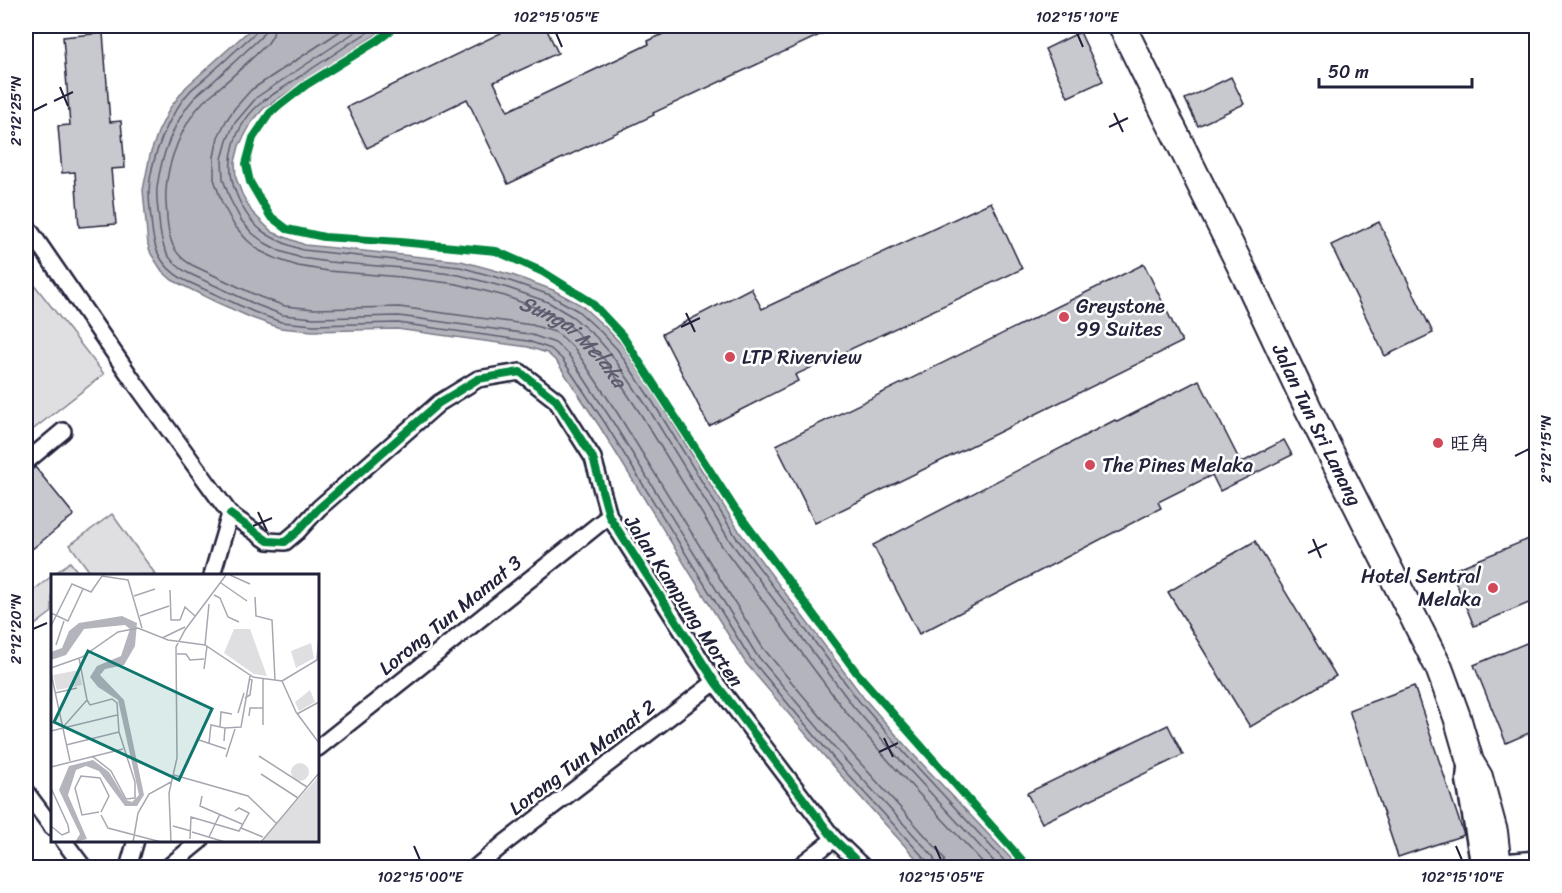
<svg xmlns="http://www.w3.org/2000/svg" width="1562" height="893" viewBox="0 0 1562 893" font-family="Sriracha,'LXGW WenKai TC',sans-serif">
  <rect width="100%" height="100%" fill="#fff"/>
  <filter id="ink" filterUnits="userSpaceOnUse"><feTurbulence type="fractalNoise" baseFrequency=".0167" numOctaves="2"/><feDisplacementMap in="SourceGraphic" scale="12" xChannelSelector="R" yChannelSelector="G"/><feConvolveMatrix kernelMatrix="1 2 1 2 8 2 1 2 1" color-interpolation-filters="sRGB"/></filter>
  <g filter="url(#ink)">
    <g fill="#dfdfe2" stroke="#80808e" stroke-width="1.5">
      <polygon points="26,274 104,374 26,435"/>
      <polygon points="112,514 156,575 92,575 70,545"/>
      <polygon points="70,562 80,575 52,575 52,612 27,631 26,629 26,596"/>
    </g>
    <polygon fill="#b4b4bc" stroke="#7a7a88" stroke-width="1.5" points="254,26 387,26 377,34 264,108 252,122 239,146 235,162 236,178 242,194 252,212 272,232 305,245 461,261 512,275 553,290 581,305 606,328 622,345 659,401 741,534 863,697 911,752 1019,867 924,867 836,770 745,662 600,427 557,362 547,353 528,347 397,329 313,331 280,328 252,318 216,302 172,280 162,271 151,254 148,245 143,190 150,155 158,132 170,108 186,87"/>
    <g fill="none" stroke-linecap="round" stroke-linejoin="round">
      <g stroke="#5c5c6f" stroke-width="1.5">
        <path d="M258,26L255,33C240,46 226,60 211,73C205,79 197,84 190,91C169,114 150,159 149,191C149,200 150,210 151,219C153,247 158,265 184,280L254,312L281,322L314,325L398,323L528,341L551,349L562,359L605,423L750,658L840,766L927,861L928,868"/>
        <path d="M265,26L264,32L260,38C246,51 231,65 217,78C210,85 202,90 196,96C174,120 161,156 157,188C156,198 158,210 159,220C161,245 165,260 188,273L257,305L283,315L314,318L399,316L529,334L555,343L568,354L611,419L756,654L846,761L933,856L935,862L936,868"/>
        <path d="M274,26L273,35L268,43C252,58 237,73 220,87C215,92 208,97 203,102C183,123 167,162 166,191C165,200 167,210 167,219C169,239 173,255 192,265L260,297L285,306L314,309L399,307L532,325L555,332L561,336L575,349L618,414L763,648L853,755L939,851L944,859L945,868"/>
        <path id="s1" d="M348,26L251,90L235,108L226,121L218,137L214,157V179L222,203L234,225L247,240L260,251L277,259L298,266L328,271L401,277L457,284L505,296L544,311L568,324L604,359L640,413L722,546L845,711L894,767L988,868"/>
        <polyline points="364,26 257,97 234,124 227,141 222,159 223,179 230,199 241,220 252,233 265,243 280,251 301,258 329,262 402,268 459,275 508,288 548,302 573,317 596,337 611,354 648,408 730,541 853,706 901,761 1000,868"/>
        <path d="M377,26C367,33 357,39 346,46C330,57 313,68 296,79C285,87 273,94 262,102C235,124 223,161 236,193C250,229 269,239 303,250L460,267L510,281L550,295L578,311L601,332L617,349L654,404L736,537L859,701L907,756L1011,868"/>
      </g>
    </g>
    <g fill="#c8c8cf" stroke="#22223b" stroke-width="1.5">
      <polygon points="500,26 545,26 558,53 494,82 508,111 649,44 648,41 680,26 839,26 653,113 654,115 508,184 467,99 367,148 347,107 503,32"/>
      <polygon points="1080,32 1103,81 1068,97 1045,49"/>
      <polygon points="103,33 110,122 121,121 125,168 111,169 116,224 79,227 75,172 62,173 58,126 70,125 63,37"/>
      <polygon points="1231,77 1244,104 1198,126 1185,99"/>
      <polygon points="991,202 1022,269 795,375 798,381 709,426 662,334 751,288 762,309"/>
      <polygon points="1379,222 1433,333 1385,356 1331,245"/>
      <polygon points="1144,264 1182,342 815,523 776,445"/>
      <polygon points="1199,380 1241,463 1284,440 1292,455 1220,491 1212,475 1158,502 1161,508 919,634 873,545 1115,420 1117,422"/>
      <polygon points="35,467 74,515 26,554 26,475"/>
      <polygon points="1536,536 1536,600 1474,626 1451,571"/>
      <polygon points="1255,541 1336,676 1250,727 1168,592"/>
      <polygon points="1536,639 1536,730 1506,743 1474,665"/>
      <polygon points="1414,686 1464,835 1398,857 1349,710"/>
      <polygon points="1168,725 1183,755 1042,823 1027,793"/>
    </g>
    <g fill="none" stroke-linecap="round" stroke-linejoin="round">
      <g stroke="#22223b" stroke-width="20">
        <g id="street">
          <polyline points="26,225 132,379 230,514 268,541 285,542 298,531 319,508 439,403 478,379 520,372 556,400 593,458 609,516 715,682 834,839 864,868"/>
          <polyline points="26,462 63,431"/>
          <polyline points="212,575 230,514"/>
          <polyline points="318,748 609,516"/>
          <polyline points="26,792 52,827"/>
          <polyline points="63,840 84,868"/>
          <polyline points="1492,863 1536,859"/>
          <polyline points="128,868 136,840"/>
          <polyline points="167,868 201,840"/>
          <polyline points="475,868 506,842 715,682"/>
          <polyline points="797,868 834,839"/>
        </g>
      </g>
      <g stroke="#22223b" stroke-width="27">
        <polyline id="secondary" points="1469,768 1468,780 1483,868"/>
      </g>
      <g stroke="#22223b" stroke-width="30">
        <g id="primary">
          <path id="s2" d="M1122,26L1249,283L1308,408L1439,668L1457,717L1470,762L1479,777L1494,832L1498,868"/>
        </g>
      </g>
      <use href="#street" stroke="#fff" stroke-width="15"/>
      <use href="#secondary" stroke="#fff" stroke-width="22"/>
      <use href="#primary" stroke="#fff" stroke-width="26"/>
      <g stroke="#fff" stroke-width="11">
        <g id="cycleway">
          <polyline points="397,26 377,41 306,85 270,113 253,138 246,164 250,182 270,216 287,229 324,237 400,242 496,251 543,272 591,302 622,335 735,509 857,673 1029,868"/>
          <polyline points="230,514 268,541 285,542 298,531 319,508 439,403 478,379 520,372 556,400 593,458 609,516 715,682 834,839 864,868"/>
        </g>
      </g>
      <use href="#cycleway" stroke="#00873e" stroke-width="8"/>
    </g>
  </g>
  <path fill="none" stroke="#22223b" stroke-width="2" d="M556,33L562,47M1077,33L1083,47M60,87L68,106M54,101L73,92M33,111L47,104M1114,113L1123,132M1109,127L1128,118M686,313L695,332M681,327L700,318M1515,456L1529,449M258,512L267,531M253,526L272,518M1313,539L1321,558M1308,553L1327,544M33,629L47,623M884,738L893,757M879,752L898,743M414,846L420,860M935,846L941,860M1456,846L1462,860"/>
  <g fill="#d1495b" stroke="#fff" stroke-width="2">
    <circle cx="1064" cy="317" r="6"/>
    <circle cx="730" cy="357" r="6"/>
    <circle cx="1438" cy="443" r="6"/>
    <circle cx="1090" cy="465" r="6"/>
    <circle cx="1493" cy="588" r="6"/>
  </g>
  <g text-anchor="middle" stroke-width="5" stroke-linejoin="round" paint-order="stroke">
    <g font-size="20" fill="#22223b" stroke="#fff" text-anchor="start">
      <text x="1076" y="313">Greystone<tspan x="1076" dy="23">99 Suites</tspan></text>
      <text x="742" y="364">LTP Riverview</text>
      <text x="1450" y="450">旺角</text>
      <text x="1102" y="472">The Pines Melaka</text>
      <text x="1481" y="583" text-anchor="end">Hotel Sentral<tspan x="1481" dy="23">Melaka</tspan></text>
    </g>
    <g font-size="20" fill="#22223b" stroke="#fff">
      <text dy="7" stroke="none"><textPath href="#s2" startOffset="444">Jalan Tun Sri Lanang</textPath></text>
      <text transform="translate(684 601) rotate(57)" y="7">Jalan Kampung Morten</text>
      <text transform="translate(450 615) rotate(-39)" y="7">Lorong Tun Mamat 3</text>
      <text transform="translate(582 757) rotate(-37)" y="7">Lorong Tun Mamat 2</text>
    </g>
    <g font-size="21" font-style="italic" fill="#5c5c6f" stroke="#fff">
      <text dy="7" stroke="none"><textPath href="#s1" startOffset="638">Sungai Melaka</textPath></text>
    </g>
  </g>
  <g transform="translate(51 574)">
    <rect width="268" height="268" fill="#fff"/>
    <path d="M183,55H199L216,102L203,100L173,79ZM260,69L263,84L245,94L240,77ZM28,96L31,111L6,116L2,101ZM259,116L264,128L248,137L244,128ZM240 198a9 9 0 1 1 18 0a9 9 0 1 1-18 0ZM268,202V268H212L214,263Z" fill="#dfdfe2"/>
    <path d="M71,42L86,49L84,72L73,91L54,95L49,101L73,126L93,221L86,232H74L48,197L35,192L25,196L17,221L36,265L24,268L29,260L8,216L18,192L42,186L58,198L75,226L81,228L88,221L67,126L47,113L39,103L46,92L70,82L79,55L74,51L33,55L15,81L0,86V78L11,74L18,57L28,49Z" fill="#b4b4bc"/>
    <path fill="none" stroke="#a7a7b1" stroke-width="1.5" d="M179,1L199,10M170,9L196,27M119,16L120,46H129M163,21L169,24L177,43L188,48M83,22L104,15M204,23L205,42L221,46L224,106M0,39L17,47L32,15M89,42L118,32M129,46L134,33L144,42M0,52L21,10L40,18L51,2L77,6L91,54M111,64L134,53M5,71L13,47M154,71L158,30M126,80H135L139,86L153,85M28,84L36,126M0,94L31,83L67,58L87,54L117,66L154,71L202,103L231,107L245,138L268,169M153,95L156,72M0,99L19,187M231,107L266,86L268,60M4,119L26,114M194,124L199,121L201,106L198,105M36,126L39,131L61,125L66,129L68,158L84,208V224L75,225L60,197L41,182M187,139L193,119M246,140L268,128M198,142L199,134H212M212,151V105M13,152L36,126M169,153L170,138L181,140M174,154L190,153L199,102M0,157L66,141M148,166L175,175M158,169L160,151L174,154L173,167M15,171L68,158M208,182L256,213M175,183L184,155M0,193L72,175M210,200L247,224M123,201L197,222L225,249M0,214L17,251M151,222L149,232L191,250M48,238L31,241L24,214L30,202L49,204L58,222L50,238M50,241L57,254L110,268M0,252L11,261L18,258L17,251M122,252L140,257M190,254L212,263M141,258L174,268M158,263L169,240M139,265L140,243L188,257L198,239L188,234L184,237M82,268L87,239L98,220L120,208M120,268L118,219L126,184L125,73L134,56L175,1M210,268L268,199"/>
    <path fill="#0f766e" fill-opacity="0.15" stroke="#0f766e" stroke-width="3" d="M37,77L161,135L128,206L3,148Z"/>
    <rect width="268" height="268" fill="none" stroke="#22223b" stroke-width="3"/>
  </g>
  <rect width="1562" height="893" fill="none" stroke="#fff" stroke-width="66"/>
  <path d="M1319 78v9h153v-9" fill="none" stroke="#22223b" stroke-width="3"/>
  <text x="1328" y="78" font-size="18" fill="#22223b" stroke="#ffffff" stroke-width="4.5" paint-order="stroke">50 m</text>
  <rect x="33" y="33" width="1496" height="827" fill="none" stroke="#22223b" stroke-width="2"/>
  <g font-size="15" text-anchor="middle" fill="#22223b">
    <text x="556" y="22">102°15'05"E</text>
    <text x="1077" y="22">102°15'10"E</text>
    <text transform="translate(16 111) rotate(-90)" y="5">2°12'25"N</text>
    <text transform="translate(1546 449) rotate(-90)" y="5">2°12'15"N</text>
    <text transform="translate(16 629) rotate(-90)" y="5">2°12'20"N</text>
    <text x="420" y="882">102°15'00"E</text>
    <text x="941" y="882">102°15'05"E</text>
    <text x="1462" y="882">102°15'10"E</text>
  </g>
</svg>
